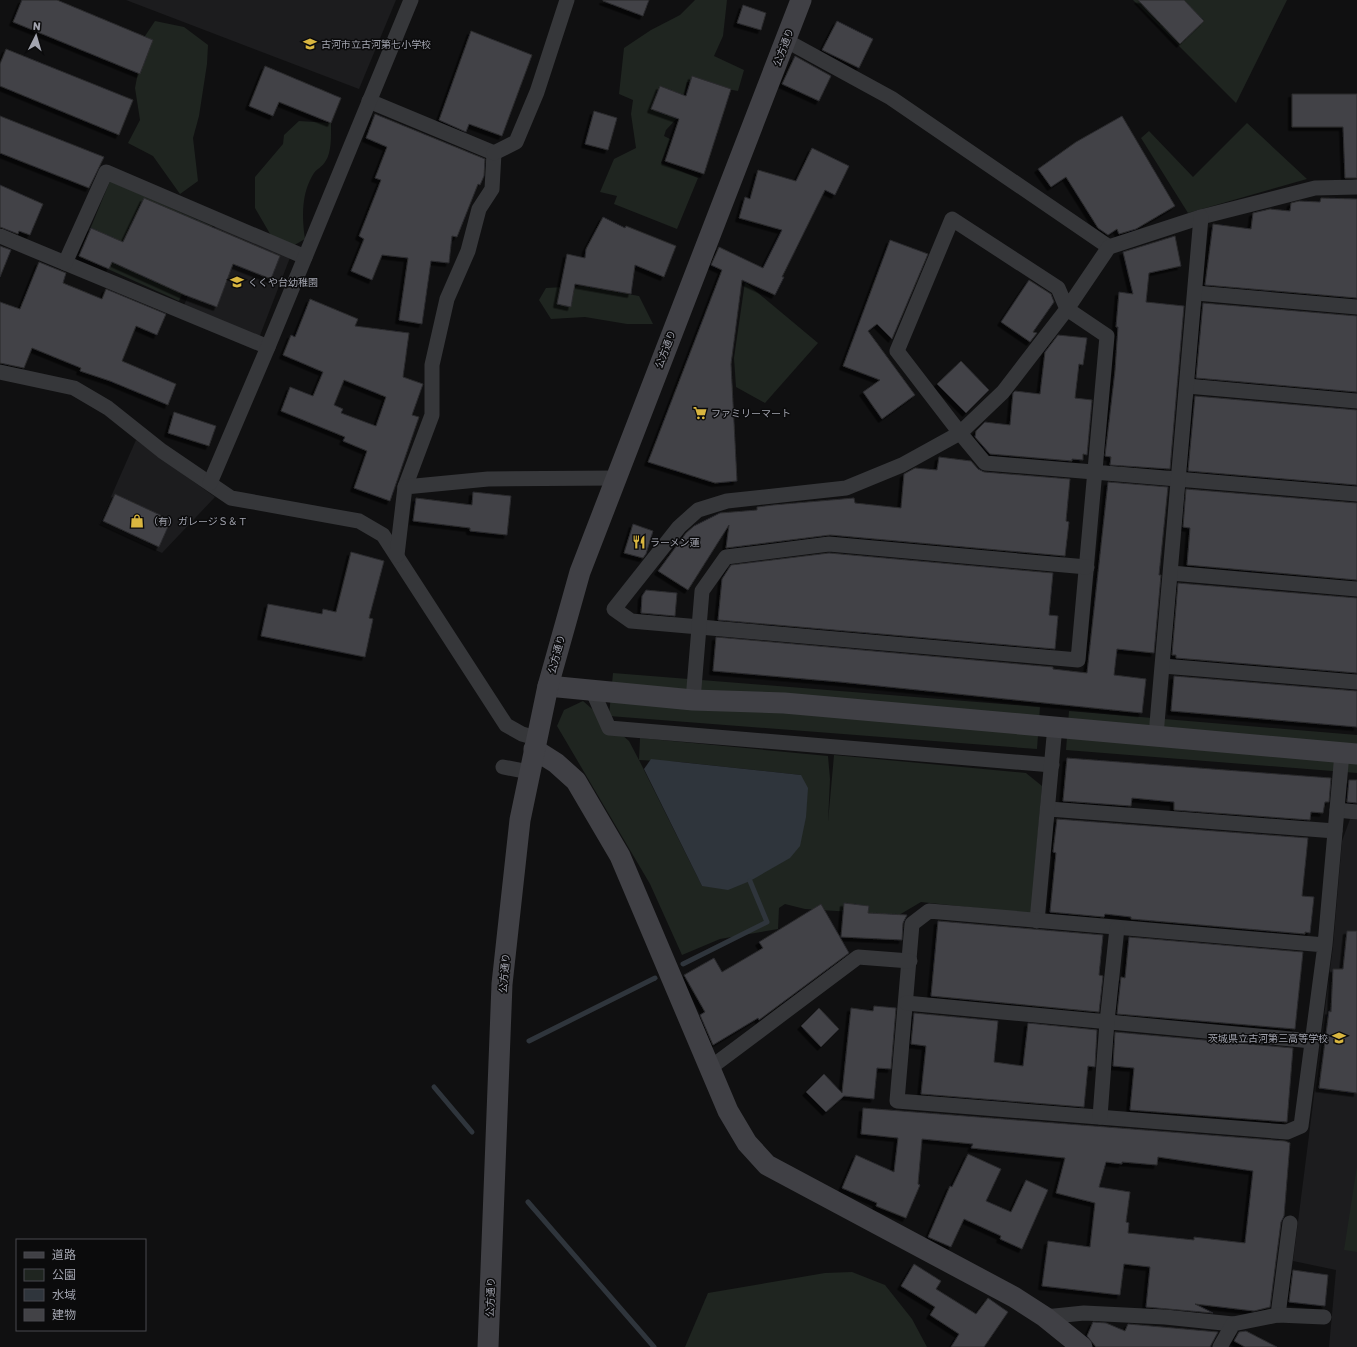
<svg xmlns="http://www.w3.org/2000/svg" width="1357" height="1347" viewBox="0 0 1357 1347" font-family="Rubik,'Noto Sans JP',sans-serif">
  <defs>
    <filter id="shadow"><feDropShadow dx="-3.5" dy="3.5" stdDeviation="0" flood-color="#0009"/></filter>
  </defs>
  <rect width="100%" height="100%" fill="#101011"/>
  <g fill="#1c1c1e">
    <polygon points="126,0 396,0 359,89"/>
    <polygon points="216,225 291,255 259,338 183,308"/>
    <polygon points="136,440 215,497 162,553 99,524"/>
    <polygon points="1350,819 1357,820 1357,1347 1329,1347 1336,1270 1293,1261 1333,946 1342,841"/>
  </g>
  <g fill="#1f2520" fill-rule="evenodd">
    <polygon points="695,0 727,0 723,36 714,56 744,70 738,91 687,82 680,115 666,130 664,136 670,139 661,163 698,178 677,229 614,204 617,196 600,192 614,159 636,148 631,114 633,100 619,94 624,48 651,30 680,15"/>
    <polygon points="1133,0 1287,0 1236,103"/>
    <polygon points="155,21 184,27 208,45 207,64 199,116 193,138 198,181 180,194 153,156 128,143 140,120 135,88 145,36"/>
    <path d="M299,121L331,123C331,135 332,153 325,162C322,167 317,169 314,173C301,193 302,217 305,239L291,247L273,239L255,208V177L283,144L284,135Z"/>
    <polygon points="1247,123 1307,179 1188,213 1141,138 1149,131 1193,177"/>
    <polygon points="110,181 212,226 179,301 79,256"/>
    <polygon points="745,282 818,343 765,403 736,387 734,358"/>
    <polygon points="583,286 639,296 653,324 627,324 585,317 551,319 539,300 546,288"/>
    <polygon points="613,673 1040,707 1037,749 609,716"/>
    <path d="M583,701L629,741L639,760L640,738L828,756L830,779L828,822L834,755L1026,773L1042,786L1031,914L921,902L899,915L805,909L785,904L779,908L778,929L720,939L682,955L650,884L557,726L564,710ZM639,760L680,762L801,775L702,886Z"/>
    <polygon points="1069,711 1357,735 1357,773 1066,750"/>
    <polygon points="1357,1166 1357,1252 1344,1250"/>
    <polygon points="852,1272 885,1285 912,1319 927,1347 685,1347 708,1293 825,1273"/>
  </g>
  <polygon fill="#2f353c" points="651,759 801,775 808,788 806,817 800,846 790,858 750,881 728,890 702,886 644,769"/>
  <g fill="none" stroke-linecap="round" stroke-linejoin="round">
    <g stroke="#2f353c" stroke-width="5">
      <polyline points="683,964 767,922 750,881"/>
      <polyline points="529,1041 655,978"/>
      <polyline points="434,1087 472,1132"/>
      <polyline points="528,1202 654,1347"/>
    </g>
  </g>
  <g fill="#424246" stroke="#2a2a2d" fill-rule="evenodd" filter="url(#shadow)">
    <polygon points="22,0 57,0 153,40 140,74 13,22"/>
    <polygon points="603,0 649,0 643,16 603,1"/>
    <polygon points="1138,0 1184,0 1204,21 1180,44"/>
    <polygon points="743,5 766,13 761,30 737,23"/>
    <polygon points="837,21 873,39 859,68 822,50"/>
    <polygon points="471,31 532,55 502,136 469,124 466,132 439,120"/>
    <polygon points="6,49 133,100 119,135 0,86 0,64"/>
    <polygon points="795,56 831,76 819,101 782,84"/>
    <polygon points="265,66 341,98 331,123 279,102 273,116 249,106"/>
    <polygon points="692,76 731,89 704,174 665,161 679,119 651,109 660,86 686,96"/>
    <polygon points="1292,94 1357,94 1357,178 1345,178 1343,127 1292,127"/>
    <polygon points="594,111 617,118 608,150 585,144"/>
    <polygon points="375,114 485,159 484,176 480,185 478,184 457,237 452,236 449,263 431,261 422,324 399,320 408,258 382,255 372,280 351,271 364,239 359,236 381,180 375,178 387,147 366,138"/>
    <polygon points="0,116 104,157 89,188 0,153"/>
    <polygon points="1122,116 1175,206 1136,229 1119,234 1117,229 1108,235 1098,228 1066,177 1051,187 1038,169 1076,142"/>
    <polygon points="812,148 849,166 835,195 825,190 782,277 784,277 775,295 742,280 731,364 737,481 715,483 648,462 722,270 711,265 719,247 763,268 782,230 739,218 745,197 750,199 758,170 796,181"/>
    <polygon points="0,185 43,204 30,235 19,231 18,234 0,227"/>
    <polygon points="144,198 280,256 271,279 233,264 217,307 185,295 112,262 109,269 79,256 91,228 123,242"/>
    <polygon points="1321,198 1357,199 1357,298 1205,285 1213,224 1251,229 1253,213 1270,209 1290,211 1291,203 1299,201 1320,202"/>
    <polygon points="603,217 625,228 626,226 676,246 664,277 635,265 631,294 575,284 571,307 557,304 567,254 585,258 586,249"/>
    <polygon points="1175,236 1181,266 1149,273 1146,302 1184,306 1170,469 1110,465 1111,457 1105,456 1115,371 1118,327 1116,327 1119,292 1133,294 1123,252"/>
    <polygon points="890,240 928,254 892,339 877,324 868,331 915,395 882,419 863,392 880,380 843,366"/>
    <polygon points="0,246 11,250 0,277"/>
    <polygon points="39,262 66,273 63,283 102,299 106,289 166,314 157,335 136,326 122,361 176,384 168,405 110,381 80,371 81,368 32,348 24,368 0,363 0,302 20,309"/>
    <polygon points="1029,280 1051,294 1054,302 1033,332 1037,333 1030,342 1001,322"/>
    <path d="M310,299L358,319L355,326L409,333L403,377L423,384L412,415L419,417L390,501L354,488L367,451L343,441L345,437L281,411L290,387L313,396L323,372L283,355L291,335L295,337ZM344,380L386,397L376,426L341,413L343,409L334,405Z"/>
    <polygon points="1203,303 1357,316 1357,392 1196,378"/>
    <polygon points="1058,335 1087,338 1083,365 1079,364 1075,398 1092,400 1087,455 1083,454 1083,460 1072,459 1072,461 990,454 975,437 976,431 985,422 1010,425 1013,393 1015,391 1040,394 1045,352"/>
    <polygon points="961,361 989,390 966,413 937,384"/>
    <polygon points="1195,396 1357,410 1357,485 1188,471"/>
    <polygon points="174,412 216,426 209,446 168,433"/>
    <polygon points="939,457 971,461 978,469 984,472 1070,479 1066,521 1069,522 1065,556 830,535 726,548 729,525 688,590 658,571 686,533 694,526 720,513 757,510 757,507 773,505 854,498 855,503 901,508 904,474 915,468 937,470"/>
    <polygon points="1108,482 1168,487 1159,575 1161,575 1154,653 1117,649 1114,675 1146,679 1142,713 840,682 713,671 716,637 1053,667 1053,669 1087,673"/>
    <polygon points="1186,489 1357,503 1357,580 1187,565 1190,528 1183,527"/>
    <polygon points="473,492 511,496 507,535 470,531 470,528 413,521 416,498 472,505"/>
    <polygon points="115,494 171,520 159,547 103,521"/>
    <polygon points="633,524 653,531 646,554 643,558 624,553"/>
    <polygon points="351,552 384,561 369,618 373,619 365,657 261,636 268,604 322,614 323,609 336,612"/>
    <polygon points="829,553 1053,573 1049,615 1058,616 1055,649 718,620 722,579 731,565"/>
    <polygon points="1178,583 1357,598 1357,673 1176,658 1176,655 1172,655"/>
    <polygon points="646,590 677,593 675,616 641,613 642,596"/>
    <polygon points="1174,676 1357,691 1357,727 1171,711"/>
    <polygon points="1067,758 1331,778 1329,802 1325,802 1323,813 1311,812 1310,820 1174,810 1174,802 1132,798 1131,806 1063,801"/>
    <polygon points="1349,780 1357,780 1357,803 1347,802"/>
    <polygon points="1057,819 1308,838 1302,896 1314,897 1310,933 1305,932 1305,934 1131,919 1131,917 1105,914 1104,917 1050,912 1056,853 1053,852"/>
    <polygon points="844,903 869,906 868,913 907,915 903,923 902,940 841,937"/>
    <polygon points="821,904 849,953 759,1020 758,1018 713,1045 700,1015 705,1012 684,975 714,958 722,972 763,948 759,942"/>
    <polygon points="938,921 1103,935 1099,975 1103,976 1099,1012 931,996"/>
    <polygon points="1347,931 1357,931 1357,1093 1319,1088 1329,1011 1331,1012 1333,969 1343,969"/>
    <polygon points="1129,937 1303,952 1295,1029 1117,1014 1121,977 1125,978"/>
    <polygon points="874,1006 896,1008 891,1069 877,1068 874,1099 844,1096 826,1112 806,1092 824,1074 842,1093 851,1008 873,1011"/>
    <polygon points="819,1008 839,1029 821,1047 801,1026"/>
    <polygon points="914,1013 998,1021 994,1062 1023,1066 1028,1023 1097,1030 1095,1067 1088,1066 1084,1107 921,1094 926,1046 911,1044"/>
    <polygon points="1115,1032 1293,1048 1287,1122 1130,1110 1134,1068 1113,1066"/>
    <path d="M863,1108L1285,1141L1290,1143L1284,1216L1281,1222L1270,1307L1254,1311L1195,1304L1213,1313L1146,1307L1150,1267L1124,1264L1120,1295L1042,1286L1048,1241L1090,1247L1095,1203L1056,1193L1065,1158L971,1148L973,1144L922,1139L918,1184L920,1185L906,1218L876,1206L877,1203L842,1188L856,1155L894,1172L898,1138L861,1134ZM1158,1157L1253,1171L1245,1243L1194,1237V1240L1128,1233L1129,1223L1126,1222L1130,1192L1099,1187L1106,1162L1122,1164V1162L1157,1165Z"/>
    <polygon points="968,1154 1001,1169 986,1201 1011,1212 1026,1180 1048,1190 1022,1249 1000,1239 1001,1236 964,1219 951,1247 928,1237 950,1186 952,1187"/>
    <polygon points="914,1264 941,1281 936,1289 976,1314 988,1298 1008,1312 984,1347 951,1347 959,1334 930,1315 935,1307 901,1286"/>
    <polygon points="1293,1270 1328,1275 1325,1306 1289,1302"/>
    <polygon points="1093,1322 1106,1323 1125,1331 1128,1324 1218,1332 1210,1347 1096,1347 1087,1336"/>
    <polygon points="1246,1331 1277,1347 1245,1347 1234,1341 1239,1332"/>
  </g>
  <g fill="none" stroke-linecap="round" stroke-linejoin="round">
    <g stroke="#36373a" stroke-width="15">
      <polyline points="785,40 891,98 1109,247"/>
      <polyline points="369,101 494,153 492,189 479,209 468,251 447,299 432,365 432,415 405,487"/>
      <polyline points="494,153 516,142 537,92 567,0"/>
      <path d="M1357,187L1315,188L1201,217L1109,247L1067,309L1003,392L960,433L902,465L846,488L727,501L698,510L679,527L614,609L631,621L1078,660C1088,552 1097,444 1107,336L1067,309L1058,288L952,219L897,351L960,433L985,463C1109,474 1233,483 1357,494"/>
      <polyline points="0,236 268,347"/>
      <polyline points="65,263 106,172 305,257"/>
      <polyline points="1196,293 1357,307"/>
      <polyline points="0,372 74,388 108,408 162,451 231,498 359,521 383,535 506,725 522,734 536,738"/>
      <polyline points="1187,386 1357,401"/>
      <polyline points="210,483 268,347 411,0"/>
      <polyline points="397,555 405,487 488,479 616,478"/>
      <polyline points="1171,573 1357,589"/>
      <polyline points="1163,666 1357,682"/>
      <polyline points="592,690 609,728 1052,765"/>
      <polyline points="693,700 702,591 726,557 829,544 1087,567"/>
      <polyline points="1156,735 1201,217"/>
      <polyline points="503,767 529,772"/>
      <polyline points="1049,809 1335,831"/>
      <polyline points="1337,810 1357,812"/>
      <polyline points="1037,921 1055,726"/>
      <polyline points="1325,945 929,911 912,924 897,1101 1287,1132 1301,1126 1325,945 1342,753"/>
      <polyline points="906,1003 1312,1041"/>
      <polyline points="710,1068 858,957 910,961"/>
      <polyline points="1100,1117 1107,1022 1117,928"/>
      <polyline points="1278,1315 1290,1223"/>
      <polyline points="1045,1317 1084,1313 1165,1317 1233,1324"/>
      <polyline points="1220,1347 1233,1324 1278,1315 1324,1317"/>
    </g>
    <g stroke="#404045" stroke-width="21">
      <polyline points="548,686 693,700 784,703 1357,754"/>
      <polyline points="534,749 556,763 576,781 620,856 728,1111 747,1143 767,1165 1014,1297 1045,1317 1082,1347"/>
      <polyline points="488,1347 502,984 520,820 548,686 580,572 801,0"/>
    </g>
  </g>
  <defs>
    <g id="school-bare" transform="scale(1.08)"><path d="M0-5L7-2L0 1L-7-2ZM-4 1L0 2.5L4 1V4Q0 6-4 4Z" fill="#d9b640" stroke="#0b0b0c" stroke-width="2.5" paint-order="stroke"/></g>
    <g id="supermarket-bare" transform="scale(1.08)"><path d="M-6-5.5h2.5l.6 2H6L4.5 2H-2.5L-4.4-4H-6ZM-1.5 3.2a1.3 1.3 0 1 0 .1 0ZM3 3.2a1.3 1.3 0 1 0 .1 0Z" fill="#d9b640" stroke="#0b0b0c" stroke-width="2.5" paint-order="stroke"/></g>
    <g id="shop-bare" transform="scale(1.08)"><path d="M-5-2.5h2.3a2.7 3.5 0 0 1 5.4 0H5L5.5 6h-11ZM-1.5-2.5h3a1.5 2.3 0 0 0-3 0Z" fill="#d9b640" stroke="#0b0b0c" stroke-width="2.5" paint-order="stroke"/></g>
    <g id="restaurant-bare" transform="scale(1.08)"><path d="M-5-6h1v4h1v-4h1v4h1v-4h1v5L-1.5 .5V6h-2V.5L-5-1ZM5-6V6H3V1.5H1.5Q1.5-4 5-6Z" fill="#d9b640" stroke="#0b0b0c" stroke-width="2.5" paint-order="stroke"/></g>
  </defs>
  <g fill-rule="evenodd">
    <use href="#school-bare" x="310" y="44"/>
    <use href="#school-bare" x="237" y="282"/>
    <use href="#supermarket-bare" x="700" y="413"/>
    <use href="#shop-bare" x="137" y="521"/>
    <use href="#restaurant-bare" x="639" y="542"/>
    <use href="#school-bare" x="1339" y="1038"/>
  </g>
  <g text-anchor="middle" stroke-width="3" stroke-linejoin="round" paint-order="stroke">
    <g font-size="10" fill="#a3a5b0" stroke="#0b0b0c" text-anchor="start">
      <text x="321" y="48">古河市立古河第七小学校</text>
      <text x="248" y="286">くくや台幼稚園</text>
      <text x="711" y="417">ファミリーマート</text>
      <text x="148" y="525">（有）ガレージＳ＆Ｔ</text>
      <text x="650" y="546">ラーメン蓮</text>
      <text x="1328" y="1042" text-anchor="end">茨城県立古河第三高等学校</text>
    </g>
    <g font-size="10" fill="#a3a5b0" stroke="#0b0b0c">
      <text transform="translate(783 47) rotate(-69)" y="4">公方通り</text>
      <text transform="translate(665 349) rotate(-69)" y="4">公方通り</text>
      <text transform="translate(556 654) rotate(-75)" y="4">公方通り</text>
      <text transform="translate(504 973) rotate(-85)" y="4">公方通り</text>
      <text transform="translate(490 1297) rotate(-88)" y="4">公方通り</text>
    </g>
  </g>
  <rect x="16" y="1239" width="130" height="92" fill="#0b0b0c" stroke="#48494e"/>
  <rect x="24" y="1252" width="20" height="6" fill="#404045" stroke="#48494e"/>
  <text x="52" y="1259" font-size="12" fill="#a3a5b0">道路</text>
  <rect x="24" y="1269" width="20" height="12" fill="#1f2520" stroke="#48494e"/>
  <text x="52" y="1279" font-size="12" fill="#a3a5b0">公園</text>
  <rect x="24" y="1289" width="20" height="12" fill="#2f353c" stroke="#48494e"/>
  <text x="52" y="1299" font-size="12" fill="#a3a5b0">水域</text>
  <rect x="24" y="1309" width="20" height="12" fill="#424246" stroke="#48494e"/>
  <text x="52" y="1319" font-size="12" fill="#a3a5b0">建物</text>
  <g transform="translate(36 36) rotate(5)" stroke="#0b0b0c" stroke-width="3" paint-order="stroke">
  <path d="M0-3L7 15L0 10L-7 15Z" fill="#a3a5b0"/>
  <text y="-6" font-size="11" font-weight="bold" text-anchor="middle" fill="#a3a5b0">N</text>
  </g>
</svg>
